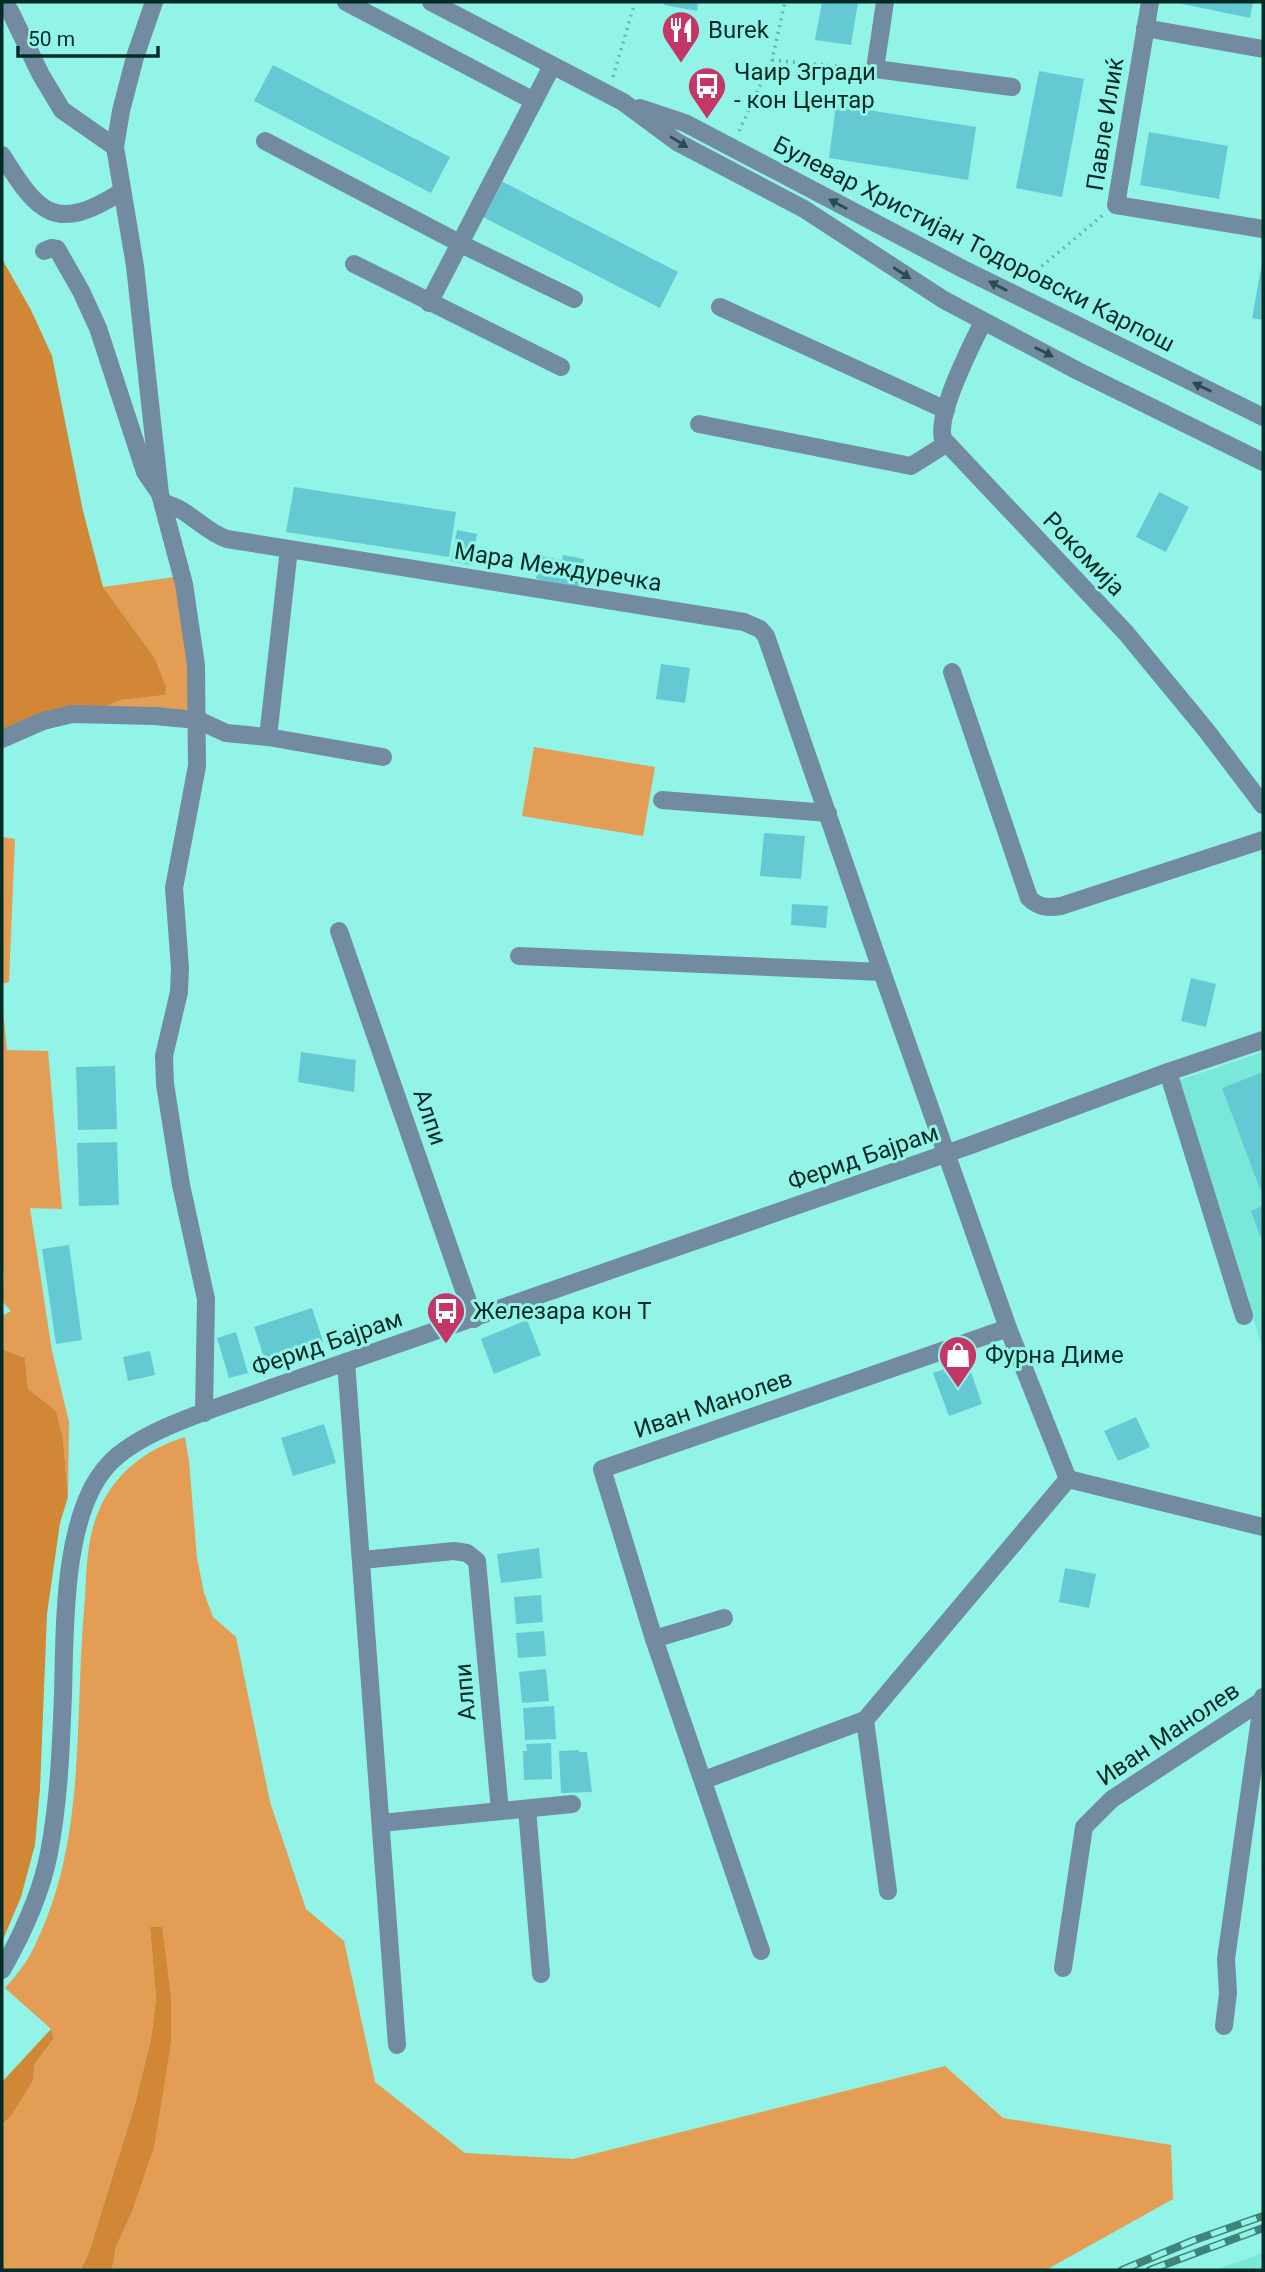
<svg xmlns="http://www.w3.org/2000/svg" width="1265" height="2272" viewBox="0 0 1265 2272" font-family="Roboto,sans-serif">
  <rect width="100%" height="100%" fill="#92f4e7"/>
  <g fill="#7ae8d9">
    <polygon points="1263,1052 1263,1349 1177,1081"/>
    <polygon points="1263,2253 1263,2270 1214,2270"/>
  </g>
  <g fill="#e39d55">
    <polygon points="182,576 198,720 90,713 121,700 164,695 154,657 103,587"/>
    <polygon points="534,747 655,767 643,836 522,816"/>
    <polygon points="2,837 15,839 9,982 2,984"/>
    <polygon points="2,1001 7,1050 48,1051 62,1209 30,1208 52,1351 69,1422 68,1497 63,1438 56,1412 28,1389 25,1358 2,1349 2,1316 11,1311 2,1301 4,1273 2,1269"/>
    <path d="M185,1437L189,1461L197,1558L204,1593L213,1617L236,1637L270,1802L306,1909L344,1941L375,2082L465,2153L573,2159L945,2066L1003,2118L1171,2145L1173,2199L1046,2270H112L116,2247L131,2214L162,2089L171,2043V1994L161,1927L150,1928L156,1998L151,2039L135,2104L89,2252L81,2270H2V2125L11,2116L34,2065L54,2038L51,2029L5,1988C12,1980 19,1972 25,1963C33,1952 38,1938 44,1925C85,1826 75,1715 84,1610C87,1578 85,1541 99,1510C115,1473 146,1449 185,1437Z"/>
  </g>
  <g fill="#d18735">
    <polygon points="2,259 31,310 52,356 83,511 103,587 154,657 166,687 165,695 121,700 90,713 2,739"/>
    <polygon points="2,1349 25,1358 28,1389 56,1411 63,1438 68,1497 60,1523 47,1614 40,1789 35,1845 21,1897 2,1942"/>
    <polygon points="150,1927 162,1927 171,1995 171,2043 154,2147 131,2214 116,2247 112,2270 81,2270 89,2252 135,2104 151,2039 156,1998"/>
    <polygon points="51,2029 54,2038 34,2065 33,2080 11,2116 2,2125 2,2082"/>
  </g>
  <g fill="#65c9d4">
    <polygon points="665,2 698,2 697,11 664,5"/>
    <polygon points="822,2 858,2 851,45 815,40"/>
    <polygon points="1173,2 1253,2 1250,18"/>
    <polygon points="273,65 450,157 431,193 254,101"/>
    <polygon points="1039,71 1084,79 1062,197 1016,188"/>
    <polygon points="836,105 976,127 968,180 829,158"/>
    <polygon points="1149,132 1228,146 1219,199 1140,185"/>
    <polygon points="501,181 678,272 660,308 483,217"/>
    <polygon points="1262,263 1263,263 1263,320 1252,318"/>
    <polygon points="294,487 456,512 449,557 286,532"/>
    <polygon points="1159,492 1189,507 1166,552 1136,537"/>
    <polygon points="457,530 477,534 471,565 451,561"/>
    <polygon points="563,555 584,559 579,587 536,579 541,556 562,560"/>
    <polygon points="661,664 690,668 685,703 656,699"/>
    <polygon points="764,833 805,836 801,879 760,876"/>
    <polygon points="792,904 828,906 826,928 791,925"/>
    <polygon points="1191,978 1216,984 1206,1027 1181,1021"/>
    <polygon points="301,1052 356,1060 354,1092 298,1082"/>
    <polygon points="115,1066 117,1129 78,1130 76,1067"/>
    <polygon points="1263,1072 1263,1197 1222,1088"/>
    <polygon points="117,1142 119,1205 79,1206 77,1143"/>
    <polygon points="1263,1206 1263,1244 1251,1211"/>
    <polygon points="69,1245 82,1340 56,1344 42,1249"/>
    <polygon points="312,1308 323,1341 265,1360 254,1327"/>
    <polygon points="527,1320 541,1355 494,1374 481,1339"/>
    <polygon points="236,1332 248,1373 229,1378 217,1338"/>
    <polygon points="150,1351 155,1375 128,1381 123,1357"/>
    <polygon points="967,1361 982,1404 949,1416 933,1373"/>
    <polygon points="1136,1417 1150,1447 1118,1461 1104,1431"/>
    <polygon points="324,1424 336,1463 293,1476 281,1438"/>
    <polygon points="539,1548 542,1578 501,1583 497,1554"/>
    <polygon points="1065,1568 1096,1574 1089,1608 1059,1602"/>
    <polygon points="541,1595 543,1622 516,1624 514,1597"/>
    <polygon points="544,1631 546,1656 518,1658 516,1633"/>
    <polygon points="546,1669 549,1701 522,1703 519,1672"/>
    <polygon points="554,1706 556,1739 525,1740 523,1708"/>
    <polygon points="551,1743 552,1779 524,1780 523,1751 527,1751 526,1744"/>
    <polygon points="579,1750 579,1752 587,1752 592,1792 561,1793 559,1751"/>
  </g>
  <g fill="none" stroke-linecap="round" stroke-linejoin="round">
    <g stroke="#66b8ad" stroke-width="3.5" stroke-dasharray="2 5" stroke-linecap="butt">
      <polyline points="772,60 857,68"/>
      <polyline points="613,77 635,2"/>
      <polyline points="739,131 772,60 785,2"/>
      <polyline points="1032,285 1042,266 1103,215"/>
    </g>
    <g stroke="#738ba0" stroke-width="18">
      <polyline points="2,2 10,11 41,75 62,110 115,147"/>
      <polyline points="154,2 135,57 121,111 115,147 135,266 160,494 184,584 196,665 197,766 174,888 180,968 179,992 164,1056 165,1084 181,1185 206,1299 204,1413"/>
      <polyline points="346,2 534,101"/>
      <polyline points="431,2 623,102 677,142 804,209 944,300 1078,371 1263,462"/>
      <polyline points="885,2 875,69 1012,87"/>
      <polyline points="1150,2 1116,205 1263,229"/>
      <polyline points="1145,28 1263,49"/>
      <polyline points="640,108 685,123 963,269 1263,417"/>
      <polyline points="265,141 461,244 574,299"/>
      <path d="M2,155C39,215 56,233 121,192"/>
      <polyline points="44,251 51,248 57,249 81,291 98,328 145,472 158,491"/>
      <polyline points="354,264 561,367"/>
      <polyline points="429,303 552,66"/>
      <polyline points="720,307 946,410"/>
      <path d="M983,322C971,346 936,414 943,439L1126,633L1206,730L1263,805"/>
      <polyline points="699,424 911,466 946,444"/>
      <path d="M163,503C188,508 203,531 227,539L744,622L760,629L766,636L882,972L1008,1328L1068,1479"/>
      <path d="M952,672L1029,898C1039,908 1049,908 1061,906L1263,840"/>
      <polyline points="268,737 289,549"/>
      <polyline points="2,739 43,721 72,714 154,716 198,720 226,733 268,737 383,757"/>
      <polyline points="662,800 828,813"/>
      <polyline points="339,931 474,1319"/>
      <polyline points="519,956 882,972"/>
      <polyline points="1168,1072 1244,1316"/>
      <polyline points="346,1362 397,2045"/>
      <polyline points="1068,1479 1263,1527"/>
      <polyline points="362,1560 454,1551 467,1553 477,1561 500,1811"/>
      <polyline points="654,1639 724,1618"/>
      <polyline points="704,1780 865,1720"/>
      <polyline points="527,1809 541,1974"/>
      <polyline points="381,1823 572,1804"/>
      <polyline points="888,1891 865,1720 1068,1479"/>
      <polyline points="761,1951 654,1639 602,1469 1008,1328"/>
      <polyline points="1063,1968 1084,1827 1112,1799 1263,1700"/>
      <path d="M2,1970C23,1933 41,1895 49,1853C59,1801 61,1747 63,1694C65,1629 62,1515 108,1465C141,1428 227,1405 274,1387L971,1145L1168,1072L1263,1040"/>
      <polyline points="1224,2026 1228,1993 1226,1959 1263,1697"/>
    </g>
    <g stroke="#40837b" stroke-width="8">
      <g id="rail">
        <polyline points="1122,2270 1192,2241 1263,2216"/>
        <polyline points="1150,2270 1263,2228"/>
      </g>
    </g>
    <use href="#rail" stroke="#92f4e7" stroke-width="5" stroke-dasharray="16" stroke-linecap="butt"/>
  </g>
  <defs><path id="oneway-solid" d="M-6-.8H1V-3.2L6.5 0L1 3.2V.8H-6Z" transform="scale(1.75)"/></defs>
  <g fill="#284d51">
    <use href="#oneway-solid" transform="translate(679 142) rotate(32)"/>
    <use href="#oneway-solid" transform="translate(838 204) rotate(-152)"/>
    <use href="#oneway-solid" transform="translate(902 273) rotate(33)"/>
    <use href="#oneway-solid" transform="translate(998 286) rotate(-153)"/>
    <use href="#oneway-solid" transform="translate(1044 352) rotate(27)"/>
    <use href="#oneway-solid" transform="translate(1202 387) rotate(-154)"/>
  </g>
  <defs>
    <g id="restaurant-pin" transform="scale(2.0125)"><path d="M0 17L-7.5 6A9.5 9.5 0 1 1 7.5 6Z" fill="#c43666" stroke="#92f4e7"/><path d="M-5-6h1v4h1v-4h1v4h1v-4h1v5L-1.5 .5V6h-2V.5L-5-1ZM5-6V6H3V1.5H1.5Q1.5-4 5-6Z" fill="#fff"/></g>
    <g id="bus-pin" transform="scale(2.0125)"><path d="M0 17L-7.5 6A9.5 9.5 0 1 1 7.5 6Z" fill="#c43666" stroke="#92f4e7"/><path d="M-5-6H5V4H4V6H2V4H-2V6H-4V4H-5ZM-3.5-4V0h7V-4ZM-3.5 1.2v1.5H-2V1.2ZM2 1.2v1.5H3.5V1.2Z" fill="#fff"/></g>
    <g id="shop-pin" transform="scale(2.0125)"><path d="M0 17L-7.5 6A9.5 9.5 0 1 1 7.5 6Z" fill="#c43666" stroke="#92f4e7"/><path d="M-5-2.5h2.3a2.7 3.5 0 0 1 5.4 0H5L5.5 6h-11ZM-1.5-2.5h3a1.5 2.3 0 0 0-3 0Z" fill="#fff"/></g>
  </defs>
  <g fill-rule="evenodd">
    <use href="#restaurant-pin" x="681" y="30"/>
    <use href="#bus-pin" x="707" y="86"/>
    <use href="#bus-pin" x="446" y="1311"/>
    <use href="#shop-pin" x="958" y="1355"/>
  </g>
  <g text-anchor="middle" stroke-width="6" stroke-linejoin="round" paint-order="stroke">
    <g font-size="24" fill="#002c27" stroke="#92f4e7" text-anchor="start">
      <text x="708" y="38">Burek</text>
      <text x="734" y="80">Чаир Згради<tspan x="734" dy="28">- кон Центар</tspan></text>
      <text x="473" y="1319">Железара кон Т</text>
      <text x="985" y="1363">Фурна Диме</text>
    </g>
    <g font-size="24" fill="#002c27" stroke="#92f4e7">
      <text transform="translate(1105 124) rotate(-81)" y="8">Павле Илиќ</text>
      <text transform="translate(974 244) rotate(27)" y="8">Булевар Христијан Тодоровски Карпош</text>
      <text transform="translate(1084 554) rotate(46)" y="8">Рокомија</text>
      <text transform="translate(558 567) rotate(9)" y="8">Мара Междуречка</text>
      <text transform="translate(430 1117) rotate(71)" y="8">Алпи</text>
      <text transform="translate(863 1157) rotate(-19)" y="8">Ферид Бајрам</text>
      <text transform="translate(327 1343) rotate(-19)" y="8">Ферид Бајрам</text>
      <text transform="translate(713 1404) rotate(-19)" y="8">Иван Манолев</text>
      <text transform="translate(465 1692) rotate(-95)" y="8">Алпи</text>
      <text transform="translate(1168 1734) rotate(-34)" y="8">Иван Манолев</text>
    </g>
  </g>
  <rect width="1265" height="2272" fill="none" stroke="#002c27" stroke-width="7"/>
  <path d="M18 46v10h140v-10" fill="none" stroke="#002c27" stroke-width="3.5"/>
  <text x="28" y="46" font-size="21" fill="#002c27" stroke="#92f4e7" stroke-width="5" paint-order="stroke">50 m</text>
</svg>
